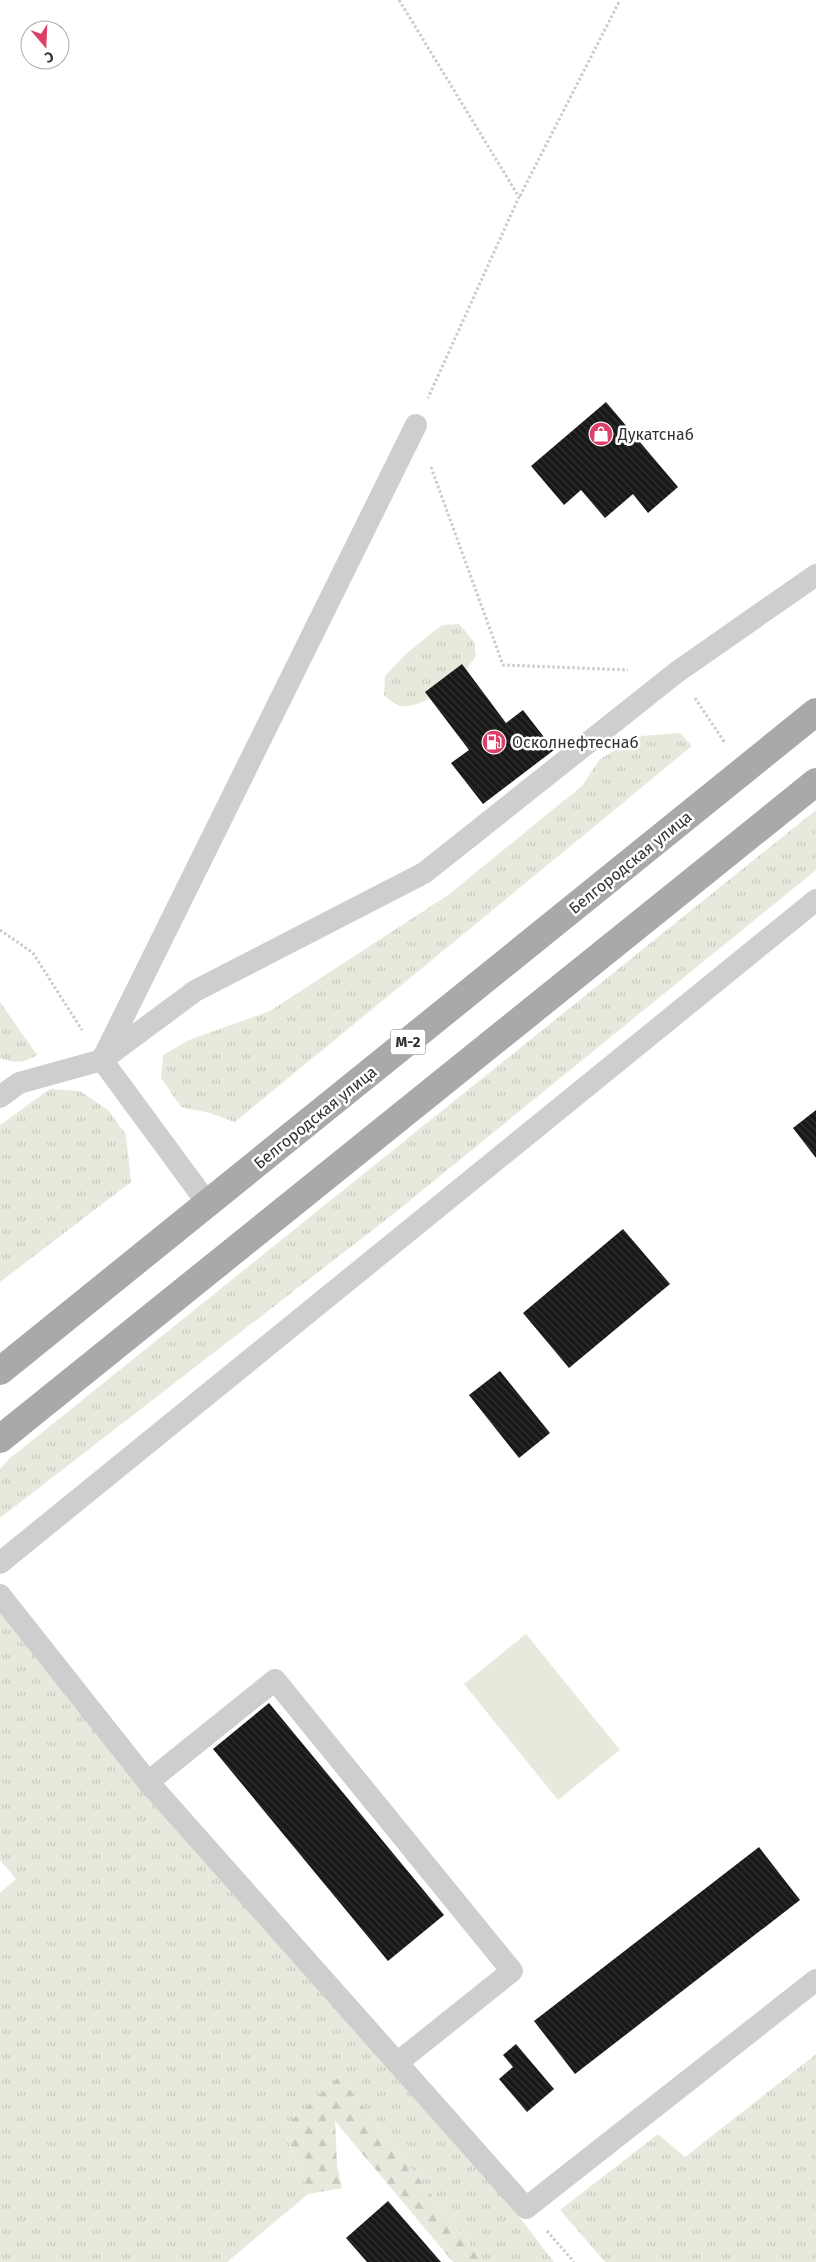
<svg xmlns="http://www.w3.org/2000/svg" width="816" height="2262" viewBox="0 0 816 2262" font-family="'Fira Sans',sans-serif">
  <defs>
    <pattern id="grass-tufts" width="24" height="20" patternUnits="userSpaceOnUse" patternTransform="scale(1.25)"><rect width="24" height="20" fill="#e6eadd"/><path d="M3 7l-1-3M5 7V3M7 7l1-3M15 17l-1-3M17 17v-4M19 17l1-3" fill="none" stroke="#c6c9be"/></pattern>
    <pattern id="forest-firs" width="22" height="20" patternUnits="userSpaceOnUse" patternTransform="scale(1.25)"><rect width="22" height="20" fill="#e6eadd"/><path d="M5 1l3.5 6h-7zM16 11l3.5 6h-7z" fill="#c6c9be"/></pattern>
    <pattern id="building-back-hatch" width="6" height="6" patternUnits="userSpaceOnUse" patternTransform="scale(1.25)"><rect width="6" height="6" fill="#181818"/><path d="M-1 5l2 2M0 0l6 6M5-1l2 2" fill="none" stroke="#313131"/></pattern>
  </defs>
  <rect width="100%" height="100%" fill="#fff"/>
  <g fill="url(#grass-tufts)">
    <path d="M459,624L474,642L476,656L466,670L462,665L425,692L430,699C408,707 402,712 384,695L385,676L408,652L442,625Z"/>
    <polygon points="680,733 692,746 235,1122 210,1113 181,1107 161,1078 163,1055 189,1040 270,1011 448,895 582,786 600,759 641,736"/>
    <polygon points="816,810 816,870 392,1215 0,1518 0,1469 9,1459"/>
    <path d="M0,1002L37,1055C24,1063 14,1064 0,1058Z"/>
    <polygon points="50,1089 80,1091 108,1110 126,1135 131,1182 0,1282 0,1125"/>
    <polygon points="0,1605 517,2214 554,2262 483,2262 340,2076 283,2128 308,2194 227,2262 0,2262 0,1893 16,1879 0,1860"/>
    <polygon points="816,2054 816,2262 605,2262 560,2210 658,2134 685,2157"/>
  </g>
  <polygon fill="url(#forest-firs)" points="340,2076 483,2262 453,2262 335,2121 337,2166 342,2188 308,2194 283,2128"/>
  <polygon fill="#e6eadd" points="526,1634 620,1750 558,1800 464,1684"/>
  <g fill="url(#building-back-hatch)">
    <polygon points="606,402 678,487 648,513 633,494 605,518 581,490 564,505 531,466"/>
    <polygon points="462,664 506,723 523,710 554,750 483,804 451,763 469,750 425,692"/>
    <polygon points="816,1110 816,1158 793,1128"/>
    <polygon points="623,1229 670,1284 569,1368 523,1313"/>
    <polygon points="500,1371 550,1433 519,1458 469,1395"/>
    <polygon points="269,1703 444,1915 388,1961 213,1749"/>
    <polygon points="759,1847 800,1900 575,2074 534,2021"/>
    <polygon points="516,2044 554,2089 527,2112 499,2079 513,2067 503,2055"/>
    <polygon points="388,2201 441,2262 367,2262 346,2238"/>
  </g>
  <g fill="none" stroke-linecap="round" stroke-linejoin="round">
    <g stroke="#cbcbcb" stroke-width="3" stroke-dasharray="2.5 2.5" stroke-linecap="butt">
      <polyline points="399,0 519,197 428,398"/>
      <polyline points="520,196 620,0"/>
      <polyline points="431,467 503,665 628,670"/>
      <polyline points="695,698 725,743"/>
      <polyline points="0,930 33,953 82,1030"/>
      <polyline points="547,2231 574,2262"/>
    </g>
    <g stroke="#cecece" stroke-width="22">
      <polyline points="0,1097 19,1083 102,1060 195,991 424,873 677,672 816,575"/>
      <polyline points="208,1204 102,1060 416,425"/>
      <polyline points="0,1563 816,900"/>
      <polyline points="0,1595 148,1782 526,2208 816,1980"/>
      <polyline points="148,1782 275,1680 512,1971 397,2063"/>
    </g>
    <g stroke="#a9a9a9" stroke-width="28">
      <polyline points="0,1371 816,712"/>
      <polyline points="0,1439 816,782"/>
    </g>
  </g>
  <defs>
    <g id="shop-disc" transform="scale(1.25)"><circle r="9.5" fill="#dc4068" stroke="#fff"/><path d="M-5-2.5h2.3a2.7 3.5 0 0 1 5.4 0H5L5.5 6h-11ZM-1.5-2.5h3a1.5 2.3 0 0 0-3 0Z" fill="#fff"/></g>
    <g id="fuel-disc" transform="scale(1.25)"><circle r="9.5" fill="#dc4068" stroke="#fff"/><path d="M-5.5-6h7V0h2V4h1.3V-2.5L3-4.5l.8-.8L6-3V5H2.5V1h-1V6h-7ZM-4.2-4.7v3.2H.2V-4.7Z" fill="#fff"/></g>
  </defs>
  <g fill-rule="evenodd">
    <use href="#shop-disc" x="601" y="434"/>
    <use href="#fuel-disc" x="494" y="742"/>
  </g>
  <g text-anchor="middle" stroke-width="5" stroke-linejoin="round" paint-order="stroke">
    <rect fill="#fff" stroke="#6f6f6f" stroke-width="1" x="390.5" y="1029.5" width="35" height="25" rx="4"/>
    <g font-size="15" font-weight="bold" fill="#313131">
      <text x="408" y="1047">М-2</text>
    </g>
    <g font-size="16" fill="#313131" stroke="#fff" text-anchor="start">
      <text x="618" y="440">Дукатснаб</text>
      <text x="512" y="748">Осколнефтеснаб</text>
    </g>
    <g font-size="16" fill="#313131" stroke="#fff">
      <text transform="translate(630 862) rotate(-39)" y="6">Белгородская улица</text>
      <text transform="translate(315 1117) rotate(-39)" y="6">Белгородская улица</text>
    </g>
  </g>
  <g transform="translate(45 45) rotate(161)"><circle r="24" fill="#ffffff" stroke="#adadad"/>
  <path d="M0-4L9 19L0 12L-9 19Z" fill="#dc4068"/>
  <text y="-8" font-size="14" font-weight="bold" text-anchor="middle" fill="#313131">С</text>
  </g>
</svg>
